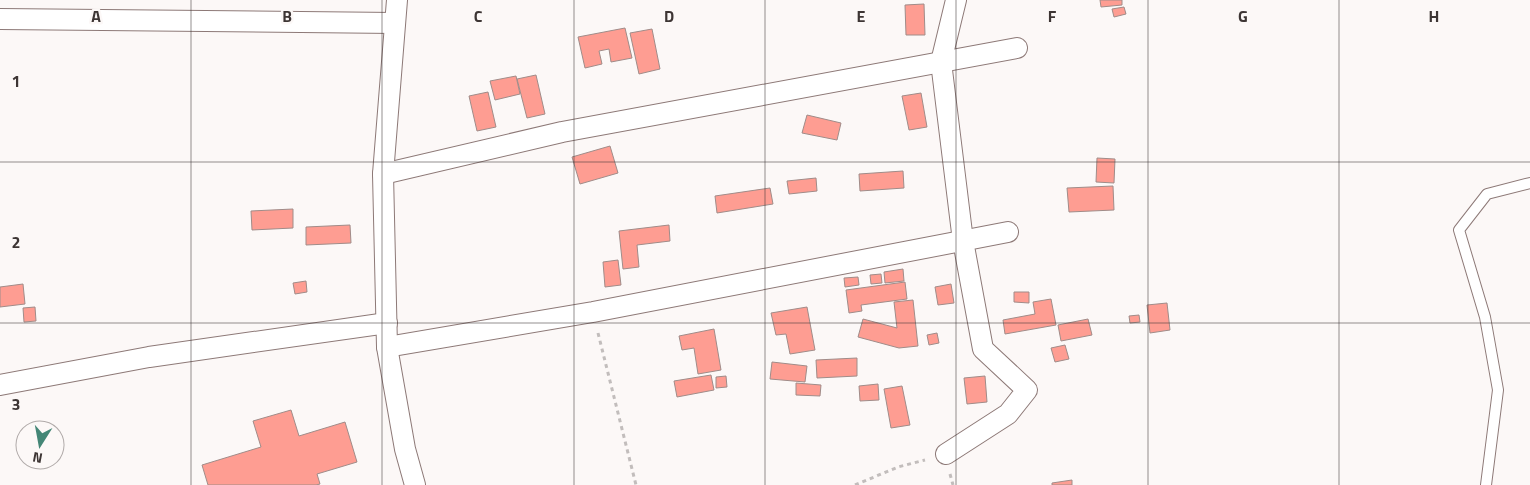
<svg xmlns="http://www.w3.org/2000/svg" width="1530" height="485" viewBox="0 0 1530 485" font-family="'Titillium Web',sans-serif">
  <rect width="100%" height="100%" fill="#fcf8f7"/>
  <g fill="#fe9d92" stroke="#a08c89">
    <polygon points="1100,0 1122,0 1122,5 1101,7"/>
    <polygon points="924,4 925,35 906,35 905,5"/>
    <polygon points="1124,7 1126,14 1114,17 1112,9"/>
    <polygon points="625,28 632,58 611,62 609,49 599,51 602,64 585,68 578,37"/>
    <polygon points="652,29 660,69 639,74 630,33"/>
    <polygon points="536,75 545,114 527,118 517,79"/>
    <polygon points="516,76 520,94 495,100 490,81"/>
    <polygon points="488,92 496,127 477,131 469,96"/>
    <polygon points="921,93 927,127 909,130 902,96"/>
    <polygon points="807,115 841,123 837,140 802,133"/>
    <polygon points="610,146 618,173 580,184 572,157"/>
    <polygon points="1097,158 1115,159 1114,183 1096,182"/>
    <polygon points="903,171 904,188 860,191 859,174"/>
    <polygon points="816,178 817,191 789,194 787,181"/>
    <polygon points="1113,186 1114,210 1069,212 1067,188"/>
    <polygon points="770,188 773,204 717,213 715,196"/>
    <polygon points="293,209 293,228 252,230 251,211"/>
    <polygon points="350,225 351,243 306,245 306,227"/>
    <polygon points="669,225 670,241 637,245 639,267 623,269 619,231"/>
    <polygon points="618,260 621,285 605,287 603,262"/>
    <polygon points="903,269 904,281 885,283 884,272"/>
    <polygon points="881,274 882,283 871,284 870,275"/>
    <polygon points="858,277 859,285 845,287 844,278"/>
    <polygon points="306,281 307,292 295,294 293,283"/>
    <polygon points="905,282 907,299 861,305 862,311 849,313 846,290"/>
    <polygon points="23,284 25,304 0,307 0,287"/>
    <polygon points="951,284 954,303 938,305 935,287"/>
    <polygon points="1014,292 1029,292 1029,303 1014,302"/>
    <polygon points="1051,299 1056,325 1005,334 1003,320 1035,314 1033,302"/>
    <polygon points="913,300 918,346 899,348 858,337 863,319 897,328 894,302"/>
    <polygon points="1167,303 1170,330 1150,333 1147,305"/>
    <polygon points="35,307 36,321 24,322 23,308"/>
    <polygon points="807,307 815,350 790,354 786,334 776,335 771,313"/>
    <polygon points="1139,315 1140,322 1130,323 1129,316"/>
    <polygon points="1088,319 1092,335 1061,341 1058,325"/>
    <polygon points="714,329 721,370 698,374 694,348 682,350 679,336"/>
    <polygon points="937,333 939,343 929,345 927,335"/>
    <polygon points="1065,345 1069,359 1055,362 1051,348"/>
    <polygon points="857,358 857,376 817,378 816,360"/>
    <polygon points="772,362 807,366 805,382 770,379"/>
    <polygon points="711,375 714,390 677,397 674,381"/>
    <polygon points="726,376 727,387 716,388 716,377"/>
    <polygon points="985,376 987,402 967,404 964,378"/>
    <polygon points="796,383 821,385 820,396 796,395"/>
    <polygon points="878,384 879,400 860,401 859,386"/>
    <polygon points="902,386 910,425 891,428 884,389"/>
    <polygon points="291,410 299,436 345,422 357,462 317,474 320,484 316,485 208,485 202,465 261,447 253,421"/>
    <polygon points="1072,480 1072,485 1052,485 1052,483"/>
  </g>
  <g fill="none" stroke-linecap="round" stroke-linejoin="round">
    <g stroke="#8d7977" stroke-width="12">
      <polyline id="lane" points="1486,485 1498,390 1485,317 1459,230 1487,194 1530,183"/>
    </g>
    <g stroke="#8d7977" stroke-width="22">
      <g id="street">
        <polyline points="397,0 383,174 387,347 405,449 415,485"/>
        <polyline points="0,19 395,23"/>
        <polyline points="383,174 562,132 1017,48"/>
        <polyline points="387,347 593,312 1008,232"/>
        <polyline points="0,385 149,357 387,323"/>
        <polyline points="946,454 1008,414 1027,390 983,349 963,241 941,62 956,0"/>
      </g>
    </g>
    <g stroke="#c2bdbc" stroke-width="3" stroke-dasharray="4 4" stroke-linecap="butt">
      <polyline points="598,333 636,485"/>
      <polyline points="950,474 953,485"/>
      <polyline points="855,485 898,467 925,460"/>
    </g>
    <use href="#lane" stroke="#fff" stroke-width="10"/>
    <use href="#street" stroke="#fff" stroke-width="20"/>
  </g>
  <path fill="none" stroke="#3d3534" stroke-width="1" stroke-opacity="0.55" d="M191,0V485M382,0V485M574,0V485M765,0V485M956,0V485M1148,0V485M1339,0V485M0,162H1530M0,323H1530"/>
  <g font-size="16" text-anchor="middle" font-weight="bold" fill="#3d3534" stroke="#fcf8f7" stroke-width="5" stroke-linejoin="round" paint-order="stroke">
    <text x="96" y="22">A</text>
    <text x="287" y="22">B</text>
    <text x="478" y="22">C</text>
    <text x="669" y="22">D</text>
    <text x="861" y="22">E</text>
    <text x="1052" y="22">F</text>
    <text x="1243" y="22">G</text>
    <text x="1434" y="22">H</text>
    <text x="16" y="87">1</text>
    <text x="16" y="248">2</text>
    <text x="16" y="410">3</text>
  </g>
  <g transform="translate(40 445) rotate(191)"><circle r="24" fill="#fcf8f7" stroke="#b0aaa9"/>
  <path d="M0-4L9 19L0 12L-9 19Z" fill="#448676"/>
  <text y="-8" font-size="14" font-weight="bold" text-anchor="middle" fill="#3d3534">N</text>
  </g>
</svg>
